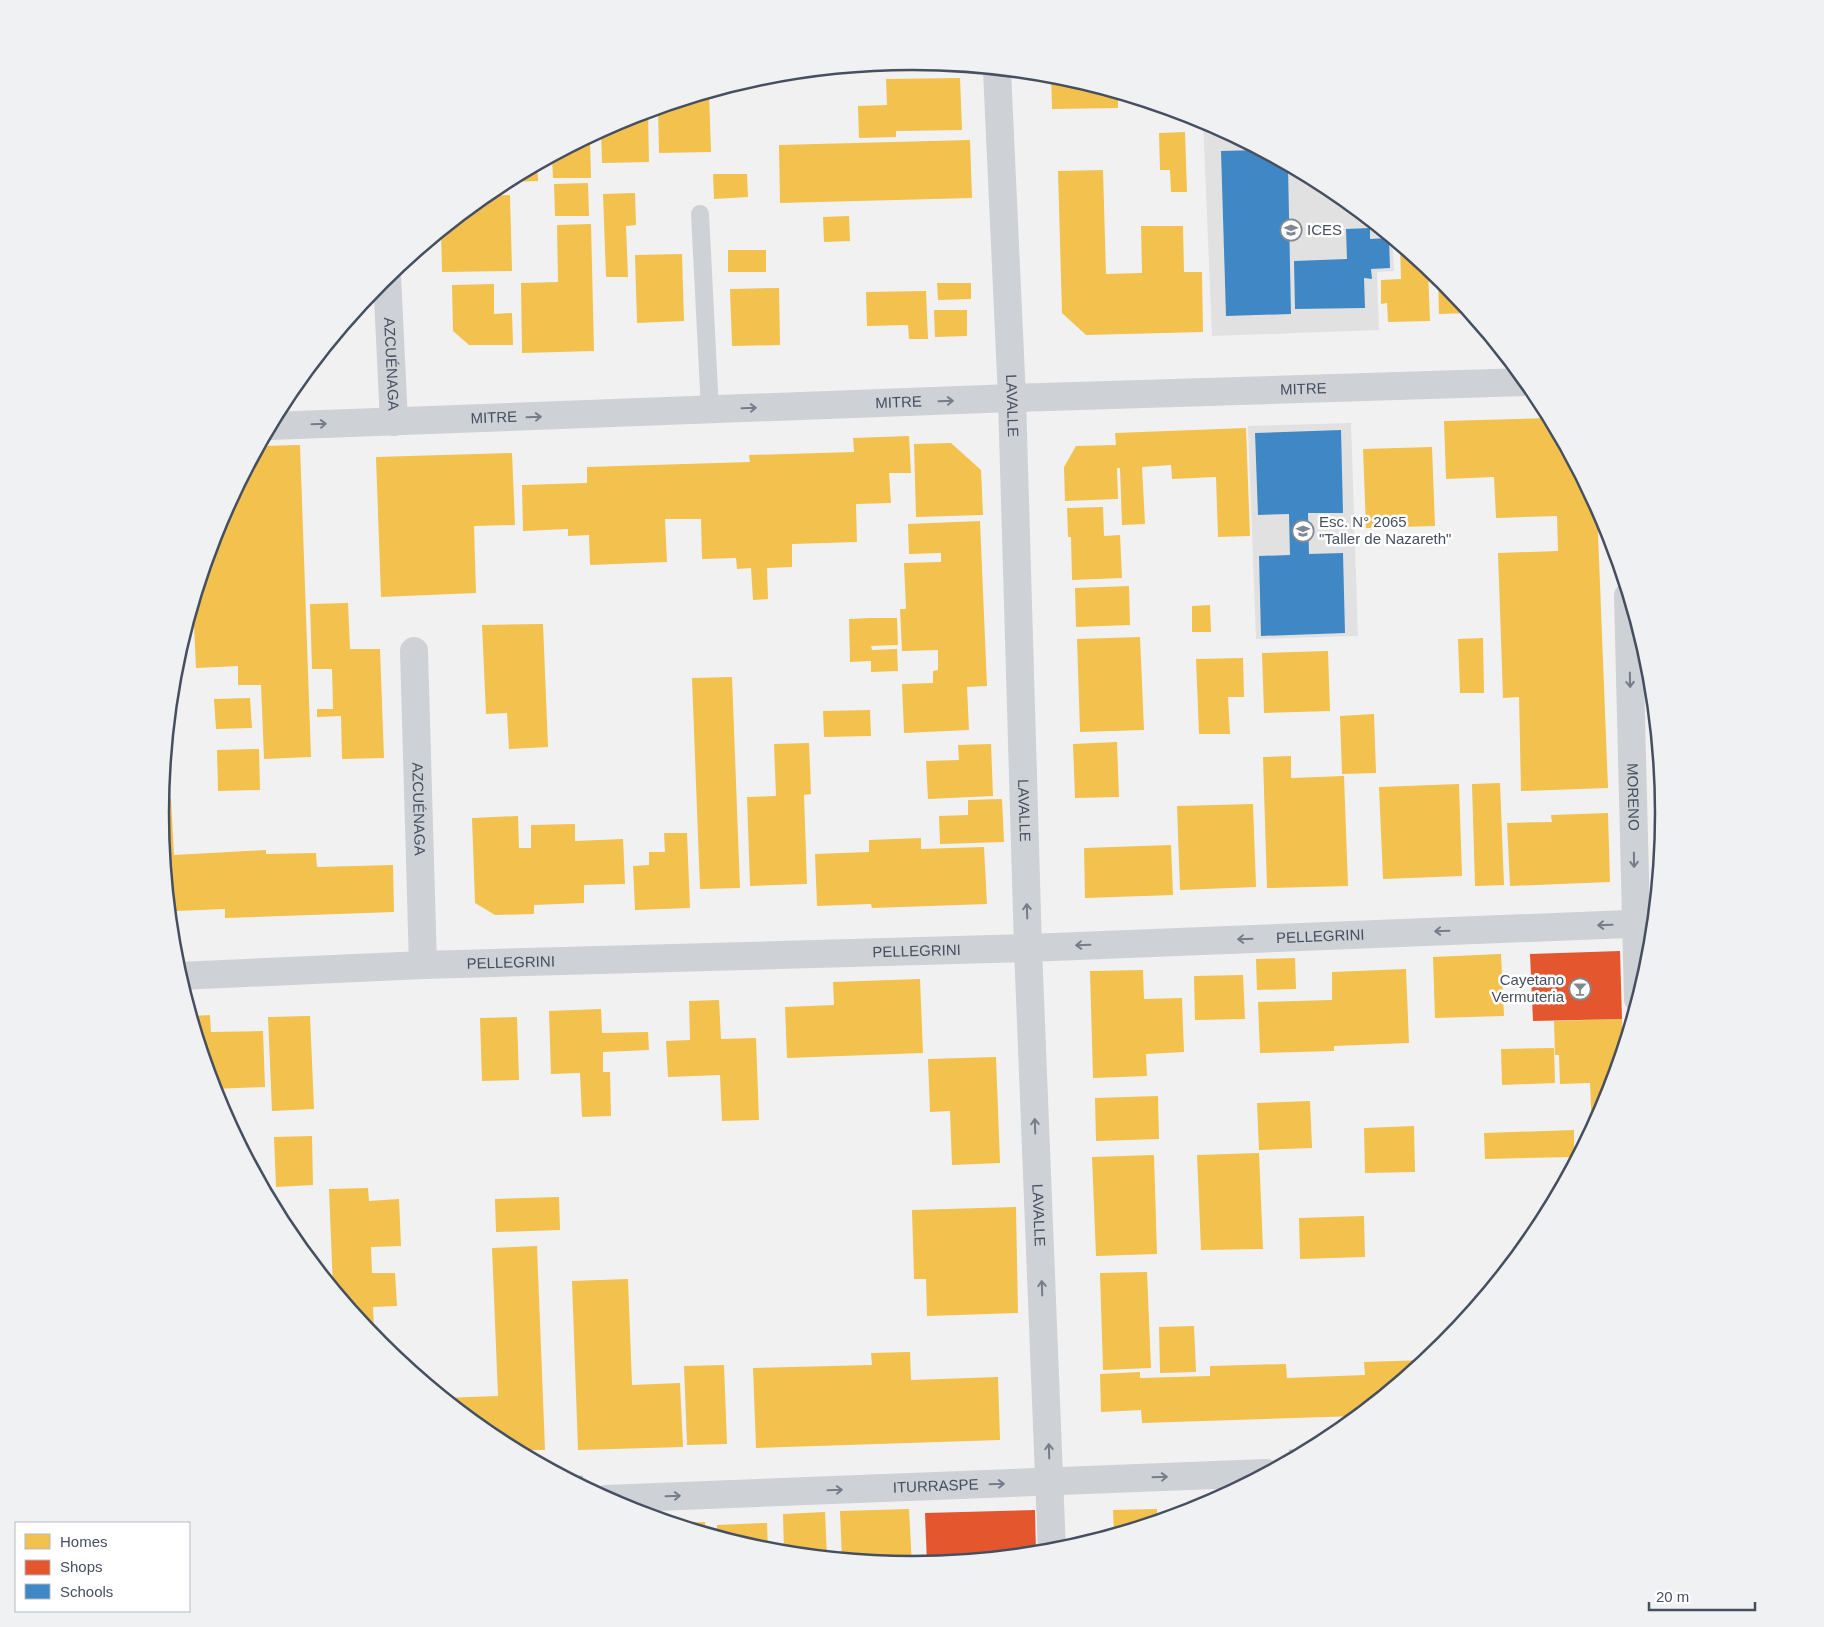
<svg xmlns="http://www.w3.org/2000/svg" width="1824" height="1627" viewBox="0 0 1824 1627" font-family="Arial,sans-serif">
  <rect width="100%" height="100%" fill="#f2f1f1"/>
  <g fill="#e2e1e2">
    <polygon points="1203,120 1330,188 1375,225 1375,235 1386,234 1392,239 1394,271 1377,272 1379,330 1212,336"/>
    <polygon points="1351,423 1358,636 1256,639 1248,426"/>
  </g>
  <g fill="#f2c14e">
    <polygon points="912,61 942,65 869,67 869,66"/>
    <polygon points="1051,75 1059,76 1118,94 1118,108 1052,109"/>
    <polygon points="960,78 962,130 896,131 896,137 859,138 858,106 887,105 886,79"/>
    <polygon points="709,93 711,152 659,153 658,108"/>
    <polygon points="648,111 649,162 602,163 601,131 624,118"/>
    <polygon points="1185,132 1187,192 1171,192 1170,170 1160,170 1159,133"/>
    <polygon points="590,137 591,178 553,178 552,157"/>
    <polygon points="970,140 972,198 780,203 779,145"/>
    <polygon points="537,165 538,181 505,182 532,168"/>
    <polygon points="1103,170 1106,274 1142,273 1141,226 1183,226 1184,272 1202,272 1203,332 1086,335 1062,313 1058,171"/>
    <polygon points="713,174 747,174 748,197 714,199"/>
    <polygon points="588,183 589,216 555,216 554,184"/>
    <polygon points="635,193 636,225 626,226 628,277 606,277 603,194"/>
    <polygon points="510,195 512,271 442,272 441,231 485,196"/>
    <polygon points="849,216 850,241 824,242 823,217"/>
    <polygon points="591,224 594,351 522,353 521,283 558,282 557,225"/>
    <polygon points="1400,245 1428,269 1430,321 1388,322 1387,303 1381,304 1381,280 1401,279"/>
    <rect x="728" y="250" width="38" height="22"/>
    <polygon points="682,254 684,321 637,323 635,255"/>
    <polygon points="1438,277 1444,282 1470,313 1439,314"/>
    <polygon points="937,283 971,283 971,299 938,300"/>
    <polygon points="494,284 494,314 512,313 513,345 469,345 453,331 452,285"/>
    <polygon points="779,288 780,345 732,346 730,289"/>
    <polygon points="926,291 928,339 909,339 908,325 867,326 866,292"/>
    <polygon points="934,310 967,310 967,336 935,337"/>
    <polygon points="1549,418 1597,508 1608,788 1521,791 1519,697 1503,698 1498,553 1558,551 1557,516 1496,518 1494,477 1446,479 1444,421"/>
    <polygon points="1246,428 1250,536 1218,537 1216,477 1172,479 1171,465 1142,467 1145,524 1122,525 1120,468 1117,468 1118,499 1065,501 1064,467 1076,446 1116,445 1115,433"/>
    <polygon points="909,436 911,473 889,473 891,503 856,504 857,542 792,544 792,567 767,568 768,599 753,600 751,568 737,569 736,558 702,559 701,519 665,519 667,562 590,565 589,535 568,536 568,529 523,531 522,485 587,483 587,467 750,462 749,455 854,452 853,438"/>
    <polygon points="951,443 981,470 983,515 916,517 914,444"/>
    <polygon points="300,445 311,757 264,759 261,685 238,685 238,666 196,668 193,604 217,525 260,446"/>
    <polygon points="1432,447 1435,526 1366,528 1363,449"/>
    <polygon points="512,453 515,525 474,526 476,593 381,597 376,457"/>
    <polygon points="1103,507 1104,536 1120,535 1122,578 1072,580 1071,537 1068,537 1067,508"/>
    <polygon points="980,521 987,686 967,687 969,730 904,733 902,684 933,683 933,671 938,670 938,650 902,651 900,609 906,609 904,563 941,562 941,553 909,554 908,524"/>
    <polygon points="1129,586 1130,625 1076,627 1075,588"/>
    <polygon points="348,603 350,649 380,649 384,758 342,759 341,716 317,717 317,709 333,709 332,669 312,669 310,604"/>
    <polygon points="1210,605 1211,632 1192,632 1192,606"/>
    <polygon points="870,618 897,618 898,645 871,646 872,650 897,649 898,671 871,672 871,661 850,662 849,619"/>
    <polygon points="543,624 548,747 509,749 507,713 486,714 482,625"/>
    <polygon points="1140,637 1144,730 1080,732 1077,639"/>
    <polygon points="1483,638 1484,693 1460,693 1458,639"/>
    <polygon points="1328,651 1330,711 1264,713 1262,653"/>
    <polygon points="1243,658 1244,697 1228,697 1230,734 1199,734 1196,659"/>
    <polygon points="732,677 740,888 700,889 692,678"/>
    <polygon points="250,698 252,728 216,729 214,699"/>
    <polygon points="870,710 871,736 824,737 823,711"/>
    <polygon points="1374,714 1376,773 1342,774 1340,716"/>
    <polygon points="1117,742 1119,797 1075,798 1073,744"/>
    <polygon points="809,743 811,794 804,795 807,884 750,886 747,797 776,796 774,744"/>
    <polygon points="991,744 993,796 928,799 926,761 959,760 958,745"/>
    <polygon points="259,749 260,790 218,791 217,750"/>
    <polygon points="1291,756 1291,778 1344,776 1348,886 1267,888 1263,757"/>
    <polygon points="1500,783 1504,885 1475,886 1472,784"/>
    <polygon points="1459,784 1462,876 1383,879 1379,787"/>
    <polygon points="161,799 171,799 174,855 266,850 266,854 316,853 317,867 393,865 394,912 225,918 225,909 176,911 176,926 171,926 160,813"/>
    <polygon points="1002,799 1004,842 940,844 939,816 968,815 968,800"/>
    <polygon points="1253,804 1256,887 1180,890 1177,806"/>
    <polygon points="1608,813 1610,882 1510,886 1507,823 1552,822 1551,815"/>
    <polygon points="518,816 519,848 531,848 531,825 575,824 575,841 623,839 625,884 584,885 584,903 534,905 534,914 495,915 475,903 472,818"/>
    <polygon points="664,833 687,833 690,908 635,910 633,866 649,865 649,852 665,852"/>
    <polygon points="921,838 921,849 984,847 987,904 872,908 871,904 817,906 815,854 869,852 869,840"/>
    <polygon points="1171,845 1173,895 1085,898 1084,848"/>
    <polygon points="1501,954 1504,1016 1435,1018 1433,957"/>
    <polygon points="1295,958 1296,989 1257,990 1256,959"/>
    <polygon points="1406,969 1409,1043 1334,1046 1334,1051 1260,1053 1258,1002 1332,1000 1332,972"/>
    <polygon points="1143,970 1144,999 1182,998 1184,1052 1146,1054 1147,1076 1093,1078 1090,971"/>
    <polygon points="1243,975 1245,1019 1195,1020 1194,976"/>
    <polygon points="920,979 923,1053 787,1058 785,1007 834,1005 833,982"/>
    <polygon points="719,1000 721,1039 756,1038 759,1120 722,1121 720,1075 668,1077 666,1041 690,1040 689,1001"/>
    <polygon points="601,1009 602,1033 648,1032 649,1050 603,1052 603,1072 610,1072 611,1116 582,1117 580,1073 551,1074 549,1011"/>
    <polygon points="210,1015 211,1032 263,1031 265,1087 213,1089 212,1066 206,1067 191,1016"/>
    <polygon points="310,1016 314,1109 272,1111 268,1017"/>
    <polygon points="517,1017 519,1080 482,1081 480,1018"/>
    <polygon points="1622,1019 1623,1047 1607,1102 1592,1129 1590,1083 1560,1084 1559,1055 1555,1055 1554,1021"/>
    <polygon points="1554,1048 1555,1083 1502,1085 1501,1049"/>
    <polygon points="996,1057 1000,1163 952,1165 950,1111 930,1112 928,1059"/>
    <polygon points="1158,1096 1159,1139 1096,1141 1095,1098"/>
    <polygon points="1310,1101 1312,1148 1259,1150 1257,1103"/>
    <polygon points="1414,1126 1415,1172 1365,1173 1364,1128"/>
    <polygon points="1574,1130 1574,1157 1485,1159 1484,1133"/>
    <polygon points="312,1136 313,1185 276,1187 274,1137"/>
    <polygon points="1259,1153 1263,1249 1201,1250 1197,1155"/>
    <polygon points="1154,1155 1157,1254 1096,1256 1092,1157"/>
    <polygon points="368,1188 369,1201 399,1199 401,1246 371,1247 372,1273 395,1273 397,1306 373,1307 374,1330 367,1330 333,1288 329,1189"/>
    <polygon points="559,1197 560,1230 496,1232 495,1199"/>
    <polygon points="1016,1207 1018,1313 927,1316 926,1279 914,1279 912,1210"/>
    <polygon points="1364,1216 1365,1257 1300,1259 1299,1218"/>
    <polygon points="537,1246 545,1450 516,1450 494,1439 444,1398 498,1396 492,1248"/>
    <polygon points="1147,1272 1151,1368 1103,1370 1100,1273"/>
    <polygon points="628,1279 632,1385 680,1383 683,1447 578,1450 572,1281"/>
    <polygon points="1474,1296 1485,1296 1474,1308"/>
    <polygon points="1194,1326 1196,1372 1160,1373 1159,1327"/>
    <polygon points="910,1352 911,1380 998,1377 1000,1440 756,1448 753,1368 872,1365 871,1353"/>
    <polygon points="1426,1360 1358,1416 1142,1423 1141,1410 1101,1412 1100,1374 1140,1372 1140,1378 1210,1376 1210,1366 1286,1364 1287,1378 1365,1375 1364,1362"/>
    <polygon points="724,1365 727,1444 687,1445 684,1366"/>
    <polygon points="909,1509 912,1566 842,1559 840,1511"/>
    <polygon points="1157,1509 1157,1521 1114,1535 1113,1510"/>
    <polygon points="825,1512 827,1557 784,1553 783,1514"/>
    <polygon points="705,1522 705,1533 672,1523"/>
    <polygon points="767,1523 768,1552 717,1537 717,1525"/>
  </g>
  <g fill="#e4572e">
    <polygon points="1620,951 1622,1019 1533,1021 1530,954"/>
    <polygon points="1035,1510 1036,1554 927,1564 925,1513"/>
  </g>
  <g fill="#3f88c5">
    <polygon points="1258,150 1288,166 1291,314 1226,316 1221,151"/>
    <polygon points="1370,228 1370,239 1389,238 1390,268 1371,269 1372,279 1364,278 1365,308 1295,309 1294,261 1347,259 1346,229"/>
    <polygon points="1341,430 1343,513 1308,513 1309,554 1343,553 1345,633 1261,636 1259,556 1290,555 1289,514 1258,515 1255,433"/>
  </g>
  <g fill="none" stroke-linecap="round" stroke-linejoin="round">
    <g stroke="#bac6c6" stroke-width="3" stroke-dasharray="4 2.5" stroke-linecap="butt">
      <polyline points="1289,1451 1309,1450"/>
      <polyline points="566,1478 583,1477"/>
    </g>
    <polyline stroke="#ced1d5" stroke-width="18" points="700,214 710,410"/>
    <g stroke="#ced1d5" stroke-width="28">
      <path id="s1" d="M997,70L1012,398L1028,948L1052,1552"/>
      <path id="s2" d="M387,276L394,422"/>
      <path id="s3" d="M1628,596L1638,999"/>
      <path id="s4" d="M414,651L423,965"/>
      <path id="s5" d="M179,976L423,965L1028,948L1653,923"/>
      <path id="s6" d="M606,1499L1266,1473"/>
    </g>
    <path stroke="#ced1d5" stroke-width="28" id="s7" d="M270,426L1012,398L1527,382"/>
  </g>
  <defs><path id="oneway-shaft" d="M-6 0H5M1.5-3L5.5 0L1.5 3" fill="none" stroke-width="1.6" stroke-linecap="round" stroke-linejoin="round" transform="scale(1.25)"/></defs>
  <g stroke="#767c89">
    <use href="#oneway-shaft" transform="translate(946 401) rotate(-2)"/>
    <use href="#oneway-shaft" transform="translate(749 408) rotate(-2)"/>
    <use href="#oneway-shaft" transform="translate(534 417) rotate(-2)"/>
    <use href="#oneway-shaft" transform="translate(319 424) rotate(-2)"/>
    <use href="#oneway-shaft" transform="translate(1630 680) rotate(89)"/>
    <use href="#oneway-shaft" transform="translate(1634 860) rotate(89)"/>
    <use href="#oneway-shaft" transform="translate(1027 911) rotate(-92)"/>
    <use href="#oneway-shaft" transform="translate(1605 925) rotate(178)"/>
    <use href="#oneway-shaft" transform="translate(1442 931) rotate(178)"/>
    <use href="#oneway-shaft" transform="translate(1245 939) rotate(178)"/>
    <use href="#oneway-shaft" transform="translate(1083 945) rotate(178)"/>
    <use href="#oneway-shaft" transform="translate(1035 1126) rotate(-92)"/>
    <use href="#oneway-shaft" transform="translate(1042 1288) rotate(-92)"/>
    <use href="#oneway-shaft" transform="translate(1049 1451) rotate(-92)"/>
    <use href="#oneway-shaft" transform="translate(1160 1477) rotate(-2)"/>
    <use href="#oneway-shaft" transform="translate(997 1484) rotate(-2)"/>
    <use href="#oneway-shaft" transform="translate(835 1490) rotate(-2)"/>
    <use href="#oneway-shaft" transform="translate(673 1496) rotate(-2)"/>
  </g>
  <defs>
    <g id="university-ring" transform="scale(1.125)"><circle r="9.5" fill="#fff" stroke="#828893" stroke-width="1.5"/><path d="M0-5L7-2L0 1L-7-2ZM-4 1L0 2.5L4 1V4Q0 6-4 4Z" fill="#828893"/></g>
    <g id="school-ring" transform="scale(1.125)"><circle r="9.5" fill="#fff" stroke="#828893" stroke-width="1.5"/><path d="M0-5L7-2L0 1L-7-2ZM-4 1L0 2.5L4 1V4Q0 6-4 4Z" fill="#828893"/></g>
    <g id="bar-ring" transform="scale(1.125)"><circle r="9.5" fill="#fff" stroke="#828893" stroke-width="1.5"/><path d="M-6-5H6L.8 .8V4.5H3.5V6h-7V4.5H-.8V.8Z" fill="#828893"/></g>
  </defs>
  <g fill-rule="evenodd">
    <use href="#university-ring" x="1291" y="230"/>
    <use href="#school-ring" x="1303" y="531"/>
    <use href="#bar-ring" x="1580" y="989"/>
  </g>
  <g text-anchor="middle" stroke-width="5" stroke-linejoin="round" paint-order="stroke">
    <g font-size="15" fill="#464f60" stroke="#fff" text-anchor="start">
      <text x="1307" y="235">ICES</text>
      <text x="1319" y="527">Esc. N° 2065<tspan x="1319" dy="17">"Taller de Nazareth"</tspan></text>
      <text x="1564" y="985" text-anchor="end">Cayetano<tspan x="1564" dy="17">Vermuteria</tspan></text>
    </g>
    <g font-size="15" fill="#464f60" stroke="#fff">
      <text dy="5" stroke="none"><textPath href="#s2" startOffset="88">AZCUÉNAGA</textPath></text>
      <text dy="5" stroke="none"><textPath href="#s7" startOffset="1034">MITRE</textPath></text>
      <text dy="5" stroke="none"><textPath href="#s7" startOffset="629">MITRE</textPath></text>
      <text dy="5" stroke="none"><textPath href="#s1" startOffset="336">LAVALLE</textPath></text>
      <text dy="5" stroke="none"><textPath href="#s7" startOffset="224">MITRE</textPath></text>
      <text dy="5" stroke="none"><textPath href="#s3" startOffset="201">MORENO</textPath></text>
      <text dy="5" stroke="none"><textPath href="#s4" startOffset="158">AZCUÉNAGA</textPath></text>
      <text dy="5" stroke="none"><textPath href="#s1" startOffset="741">LAVALLE</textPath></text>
      <text dy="5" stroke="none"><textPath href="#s5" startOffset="1142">PELLEGRINI</textPath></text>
      <text dy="5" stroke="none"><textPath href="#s5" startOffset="738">PELLEGRINI</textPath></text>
      <text dy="5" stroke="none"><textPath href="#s5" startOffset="332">PELLEGRINI</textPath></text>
      <text dy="5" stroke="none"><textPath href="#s1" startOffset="1146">LAVALLE</textPath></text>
      <text dy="5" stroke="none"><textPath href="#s6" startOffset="330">ITURRASPE</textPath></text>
    </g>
  </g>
  <path d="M0 0H1824V1627H0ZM169 813a743 743 0 1 1 1486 0a743 743 0 1 1-1486 0Z" fill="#f0f1f2" fill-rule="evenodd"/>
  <path fill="none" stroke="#464f60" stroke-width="2.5" d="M169 813a743 743 0 1 1 1486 0a743 743 0 1 1-1486 0Z"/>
  <rect x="15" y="1522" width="175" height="90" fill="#ffffff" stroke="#b5b9bf"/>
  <rect x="25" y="1534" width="25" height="15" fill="#f2c14e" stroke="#b5b9bf"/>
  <text x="60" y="1547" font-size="15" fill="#464f60">Homes</text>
  <rect x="25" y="1560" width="25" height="15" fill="#e4572e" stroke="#b5b9bf"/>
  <text x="60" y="1572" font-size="15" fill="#464f60">Shops</text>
  <rect x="25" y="1584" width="25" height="15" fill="#3f88c5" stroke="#b5b9bf"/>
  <text x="60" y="1597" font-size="15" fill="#464f60">Schools</text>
  <path d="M1649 1602v8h106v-8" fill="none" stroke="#464f60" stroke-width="2.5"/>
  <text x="1656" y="1602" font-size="15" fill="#464f60" stroke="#ffffff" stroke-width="4" paint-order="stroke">20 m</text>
</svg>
